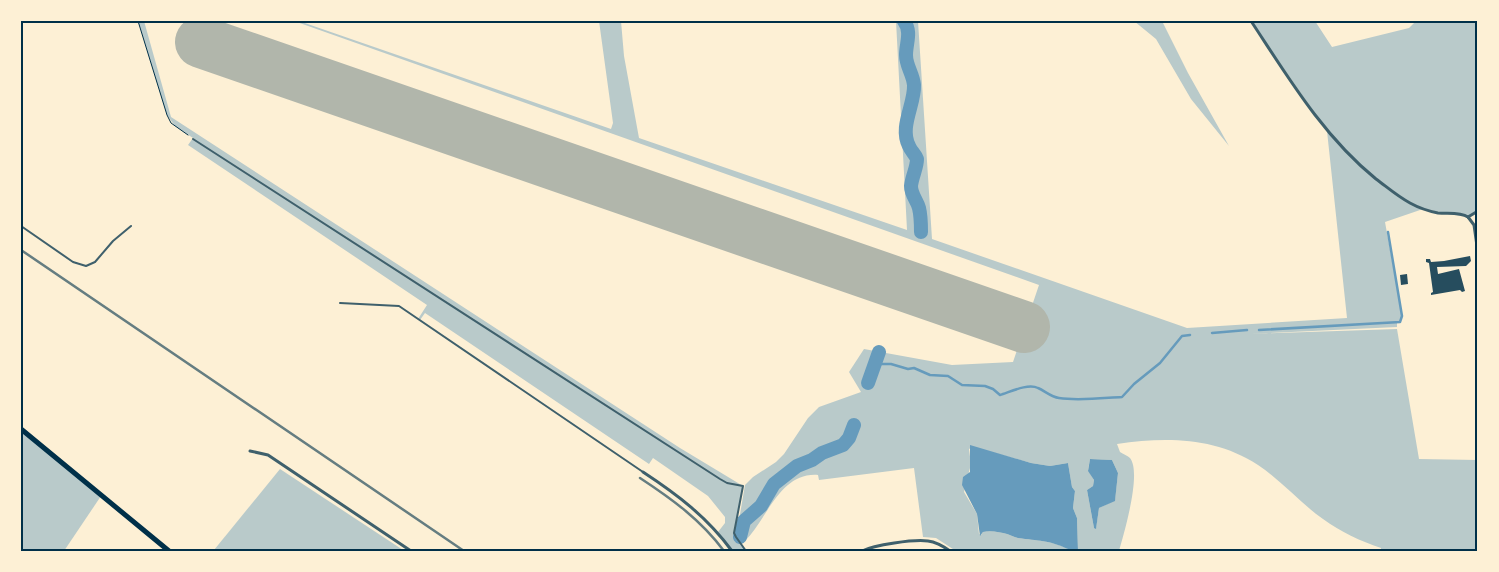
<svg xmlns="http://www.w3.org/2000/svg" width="1499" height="572" viewBox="0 0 1499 572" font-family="Roboto,sans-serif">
  <rect width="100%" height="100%" fill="#fdf0d5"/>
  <g fill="#b9caca" fill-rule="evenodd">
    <polygon points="138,21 144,21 171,117 680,448 743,486 734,531 735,536 746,551 732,551 718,532 725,523 725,517 708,496 653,458 649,464 425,313 420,320 418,319 427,305 188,145 193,138 175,126 167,115"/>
    <path d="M294,21H299L611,129L613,123L599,21H621L624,56L639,138L907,230L896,21H918L932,239L1187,328L1347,318L1327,131L1251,21H1315L1332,47L1409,28L1416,21H1478V211L1468,217L1423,209L1385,222L1402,316L1400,322H1397V327L1249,334L1397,329L1419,459L1478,460V551H1381V548C1360,541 1341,532 1323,519C1300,503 1282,481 1258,465C1215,437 1166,437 1117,444L1120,452C1123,454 1128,456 1130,458C1142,473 1124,533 1119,551H1078L1077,518L1073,508L1075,491L1072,487L1068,463L1050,466L1031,463L973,447L969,449L971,464L964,492L977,514L979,534L981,535L983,532C990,530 1000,532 1007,534C1011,535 1013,537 1018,538C1038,541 1049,540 1069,549V551H956L936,538L923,537L914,468L819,480L818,475C780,472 767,519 745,541L741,540L737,532L745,485L753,477L776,462L784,454L808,418L819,407L861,392L849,372L864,349L952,365L1013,362L1039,285ZM1090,459L1112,460L1118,473L1115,500L1099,508L1096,528H1094L1087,490L1093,486L1094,480L1088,470Z"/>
    <polygon points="1134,21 1162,21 1188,73 1229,146 1191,99 1156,39"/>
    <polygon points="21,429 101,496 64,551 21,551"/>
    <polygon points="280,469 403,550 214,550"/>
  </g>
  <g fill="#669bbc">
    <path d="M970,445L1031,463L1050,466L1068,463L1072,487L1075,491L1073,508L1077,518L1078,551H1069L1068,549C1049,540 1038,541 1018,538C1013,537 1011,535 1007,534C1000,532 990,530 983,532L980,536L977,514L962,485L963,477L970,472Z"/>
    <polygon points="1090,459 1112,460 1118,473 1115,501 1099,508 1096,529 1094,528 1087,490 1093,486 1094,480 1088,471"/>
  </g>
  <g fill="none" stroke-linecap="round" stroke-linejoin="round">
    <g stroke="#669bbc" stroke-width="2.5">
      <polyline points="908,26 908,21"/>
      <polyline points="1259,330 1400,322 1402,316 1388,232"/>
      <polyline points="1212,333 1247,330"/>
      <path d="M875,364H891L908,369L914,368L930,375L948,376L962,385L985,386L993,389L1000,395C1010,392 1028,383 1038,388C1045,391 1051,397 1059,398C1078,401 1103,398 1122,397L1134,384L1160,363L1182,336L1190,335"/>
    </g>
    <g stroke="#669bbc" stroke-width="14">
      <path d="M904,21C912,32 906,43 906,55C906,66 913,74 914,85C915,104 899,127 909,146C911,151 915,154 917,159C917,168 912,176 911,186C911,195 917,200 919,208C921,216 921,223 921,232"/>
      <polyline points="868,383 879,352"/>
      <polyline points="740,537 744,521 761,506 774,484 797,466 812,460 822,453 843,445 849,438 854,425"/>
    </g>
    <polyline stroke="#b1b6ab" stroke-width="52" points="201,42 1024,327"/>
  </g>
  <g fill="#264d5e">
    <polygon points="1470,256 1471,261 1466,266 1437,267 1438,274 1459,269 1465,291 1462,292 1460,290 1431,295 1431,293 1433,292 1429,263 1426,262 1426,259 1430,259 1431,262 1444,261"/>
    <polygon points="1407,274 1408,284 1401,285 1400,275"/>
  </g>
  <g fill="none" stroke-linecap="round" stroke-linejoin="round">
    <polyline stroke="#003049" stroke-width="1" points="138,21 167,115 171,123 188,135"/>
    <g stroke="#3f606c" stroke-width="2">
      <polyline points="193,139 720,479 727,483 743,486 734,533 736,537 746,551"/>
      <polyline points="21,226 73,262 86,266 95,262 113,241 131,226"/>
      <polyline points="340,303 399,306 643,472"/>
    </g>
    <g stroke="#3f606c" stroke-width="3">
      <path d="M1251,21C1288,77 1323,136 1376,179C1387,187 1397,196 1410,203C1419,208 1428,211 1438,213C1448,214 1460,212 1468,217"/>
      <polyline points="1468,217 1474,225 1478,253"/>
      <polyline points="1468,217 1478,211"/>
      <polyline points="250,451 268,455 411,551"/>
      <path d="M643,472C678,495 707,517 732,551"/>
      <path d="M862,551C874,545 914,539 928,541C936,542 943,546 950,551"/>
    </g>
    <polyline stroke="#003049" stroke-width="5" points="21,429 169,551"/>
    <g stroke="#657d81" stroke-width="2.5">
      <polyline points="21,250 464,551"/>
      <path d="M640,478C672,499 701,520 724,551"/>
    </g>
  </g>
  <rect width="1499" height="572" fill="none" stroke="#fdf0d5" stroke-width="45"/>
  <rect x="22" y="22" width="1454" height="528" fill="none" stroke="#003049" stroke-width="2"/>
</svg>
